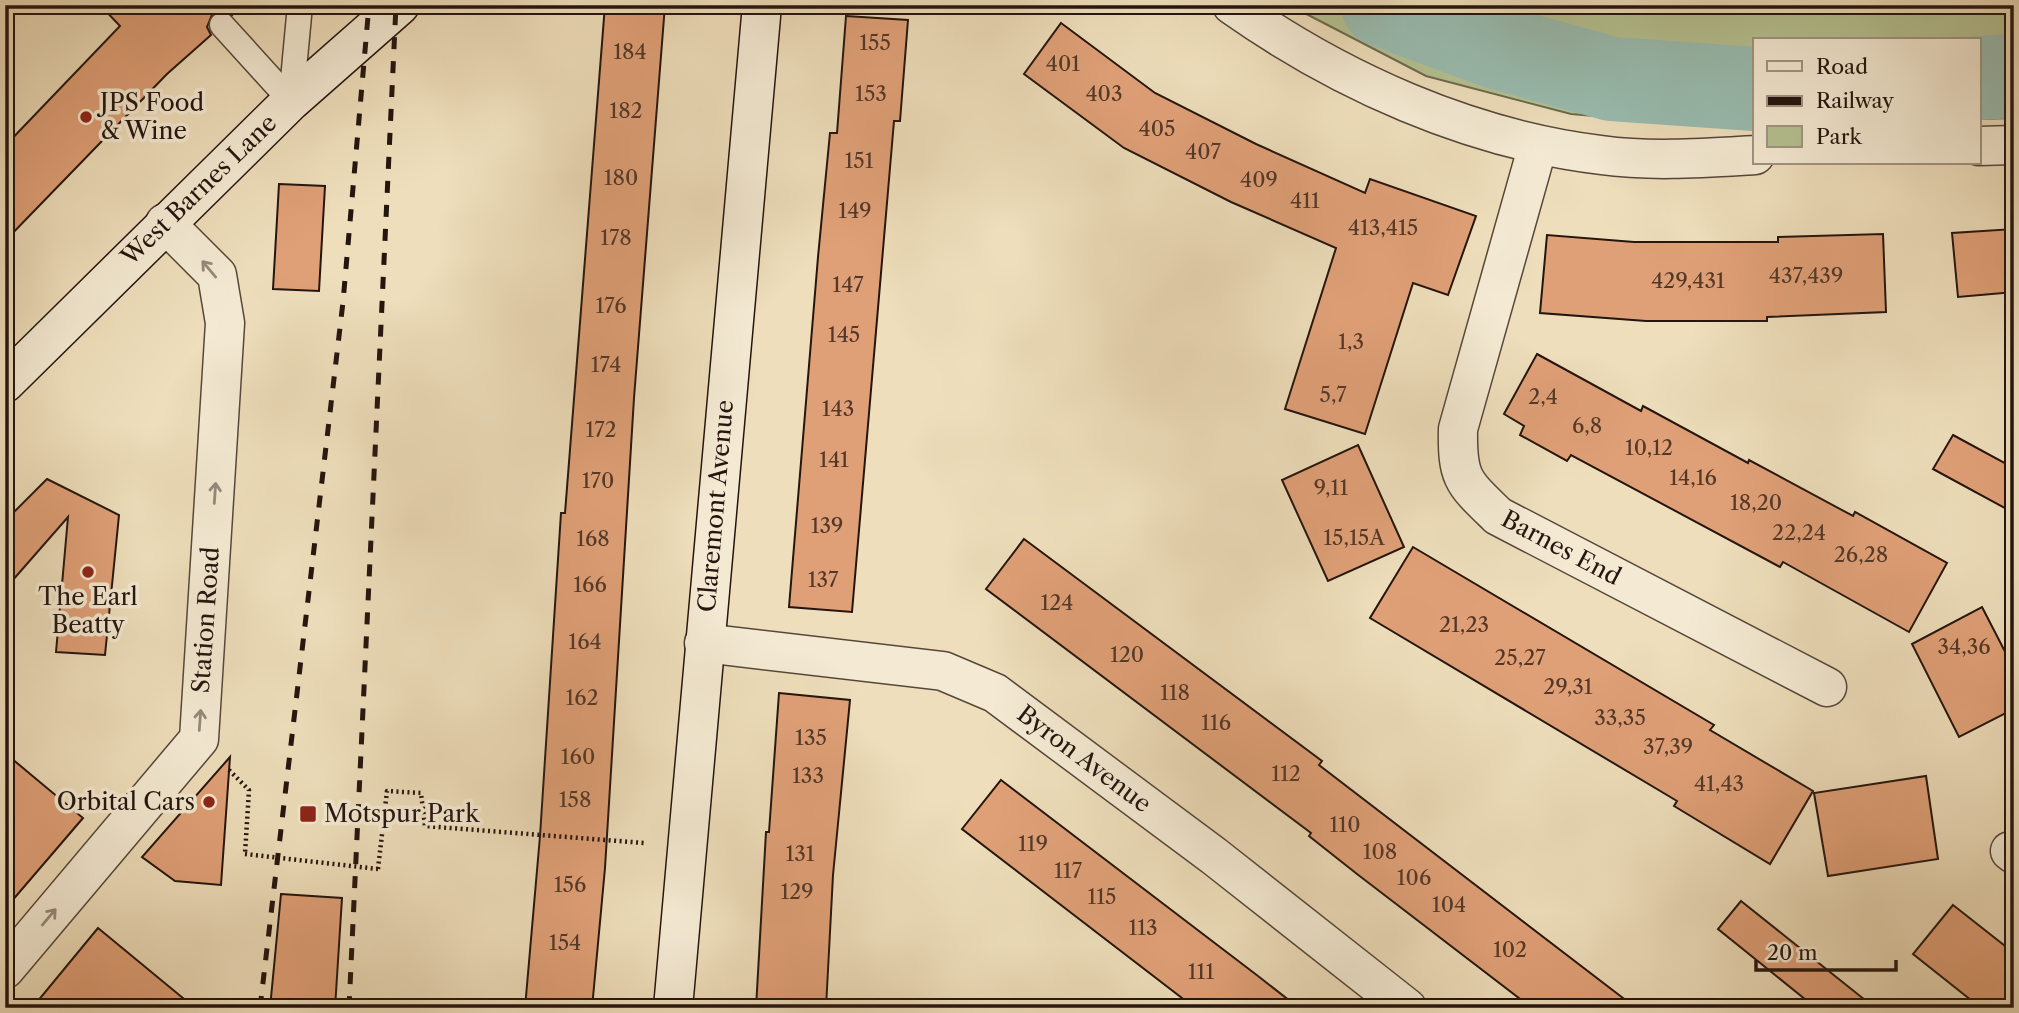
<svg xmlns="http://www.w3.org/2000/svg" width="2019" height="1013" viewBox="0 0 2019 1013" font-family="'Libre Caslon Text',serif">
  <rect width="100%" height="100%" fill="#eedebb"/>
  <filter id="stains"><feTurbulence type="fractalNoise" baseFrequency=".00286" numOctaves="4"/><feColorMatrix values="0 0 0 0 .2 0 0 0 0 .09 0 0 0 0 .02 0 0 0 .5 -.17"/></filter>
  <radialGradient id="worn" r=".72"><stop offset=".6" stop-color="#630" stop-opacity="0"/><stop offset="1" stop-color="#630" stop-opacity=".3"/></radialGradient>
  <polygon fill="#b5c292" stroke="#6c6c50" stroke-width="2" points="1289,5 2014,5 2014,118 1979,119 1979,40 1755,40 1755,125 1711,126 1571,114 1426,76"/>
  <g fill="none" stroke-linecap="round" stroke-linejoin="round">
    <g stroke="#99bcb0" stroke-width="84">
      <polyline points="1383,5 1496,47 1612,79 1755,89"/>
      <polyline points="1979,78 2014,76"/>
    </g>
  </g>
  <g fill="#e0a077" stroke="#24150f" stroke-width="2">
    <polygon points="100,5 242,5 232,15 220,10 212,15 207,27 211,35 167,74 5,241 5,146 120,26"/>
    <polygon points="605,5 665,5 634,398 605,868 592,1008 525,1008 540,836 561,513 565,513"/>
    <polygon points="846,16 908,20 900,121 894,121 852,612 789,607 818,257 830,133 837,133"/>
    <polygon points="1061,23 1155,93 1256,144 1365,193 1370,179 1476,216 1448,295 1413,283 1365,434 1285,409 1336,248 1231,202 1124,148 1024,74"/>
    <polygon points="279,184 325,186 319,291 273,289"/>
    <polygon points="2014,229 2014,292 1958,297 1952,233"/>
    <polygon points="1883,234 1886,312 1767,317 1767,321 1646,321 1540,313 1547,235 1634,242 1778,242 1778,237"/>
    <polygon points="1537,354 1641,411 1643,406 1748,463 1749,460 1853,516 1855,512 1947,563 1909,632 1783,562 1780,567 1571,455 1567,461 1520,435 1524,426 1504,414"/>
    <polygon points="1953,435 2014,468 2014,513 1933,469"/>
    <polygon points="1358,445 1404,547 1328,581 1282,480"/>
    <polygon points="47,479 119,515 105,655 56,652 68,517 5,589 5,521"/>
    <polygon points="1024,539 1322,761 1319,765 1636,1008 1532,1008 1357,874 1309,836 1311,833 986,589"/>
    <polygon points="1413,547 1714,725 1710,730 1813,791 1770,864 1674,806 1677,801 1370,618"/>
    <polygon points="1982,607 2014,669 2014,709 1959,737 1912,644"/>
    <polygon points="779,693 850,700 833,875 826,1008 756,1008 766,832 769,832"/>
    <polygon points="5,753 83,818 5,909"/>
    <polygon points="230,757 221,885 175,881 142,857"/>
    <polygon points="1926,776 1938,859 1828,876 1814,793"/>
    <polygon points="1001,780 1258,976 1299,1008 1195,1008 962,829"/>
    <polygon points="281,894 342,898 335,1008 270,1008"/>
    <polygon points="1741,901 1875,1008 1816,1008 1718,929"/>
    <polygon points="1953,905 2014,953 2014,1008 1981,1008 1913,954"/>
    <polygon points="98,928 195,1008 32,1008"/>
  </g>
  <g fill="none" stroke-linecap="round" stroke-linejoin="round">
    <g stroke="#56473a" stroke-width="27">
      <g id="lane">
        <polyline points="222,25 291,101"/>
        <polyline points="291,101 300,5"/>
      </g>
    </g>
    <g stroke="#56473a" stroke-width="41">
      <g id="street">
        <path d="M1232,5C1340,81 1469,139 1601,155C1652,162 1704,158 1755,155"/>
        <path d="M1538,145L1458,429C1457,479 1463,482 1498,516L1827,687"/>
        <polyline points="1979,146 2014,145"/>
        <polyline points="704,643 943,671 995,693 1214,856 1407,1008"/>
        <polyline points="2010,851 2014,854"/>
        <polyline points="5,969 199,739 225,323 217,275 165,223"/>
      </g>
    </g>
    <g stroke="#24150f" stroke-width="41">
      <g id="secondary">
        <polyline points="5,383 291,101 400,5"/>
        <polyline points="673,1008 762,5"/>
      </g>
    </g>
    <g stroke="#24150f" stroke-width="4.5" stroke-dasharray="2 3.5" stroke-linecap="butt">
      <polyline points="229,770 249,790 245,854"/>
      <polyline points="378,869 387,791 421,793 425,826 644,843"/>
    </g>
    <use href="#lane" stroke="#f4ead3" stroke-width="24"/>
    <use href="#street" stroke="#f4ead3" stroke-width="38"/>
    <use href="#secondary" stroke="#f4ead3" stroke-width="38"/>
    <g stroke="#24150f" stroke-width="5" stroke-dasharray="12 12" stroke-linecap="butt">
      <polyline points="260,1008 343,302 369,5"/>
      <polyline points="349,1008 396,5"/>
    </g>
    <polyline stroke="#24150f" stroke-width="4.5" stroke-dasharray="2 3.5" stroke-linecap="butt" points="245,854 378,869"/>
  </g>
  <defs><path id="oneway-shaft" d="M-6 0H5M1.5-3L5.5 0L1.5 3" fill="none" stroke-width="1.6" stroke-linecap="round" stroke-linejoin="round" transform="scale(1.75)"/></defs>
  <g stroke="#968a7b">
    <use href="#oneway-shaft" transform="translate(209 269) rotate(-130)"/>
    <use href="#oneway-shaft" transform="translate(215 493) rotate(-86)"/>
    <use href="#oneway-shaft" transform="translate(200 720) rotate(-86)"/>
    <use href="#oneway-shaft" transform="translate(49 917) rotate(-50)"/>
  </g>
  <g fill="#8f2418" stroke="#f4ead3" stroke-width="2.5">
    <circle cx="86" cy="117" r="7"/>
    <circle cx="88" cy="572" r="7"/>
    <circle cx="209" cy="802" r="7"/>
    <rect x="299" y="805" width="18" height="18" rx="3.5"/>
  </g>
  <g text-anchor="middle" stroke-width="7" stroke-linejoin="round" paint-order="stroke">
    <g font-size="21" fill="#533829">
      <text x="875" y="50">155</text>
      <text x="630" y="59">184</text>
      <text x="1063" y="71">401</text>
      <text x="871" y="101">153</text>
      <text x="1104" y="101">403</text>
      <text x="626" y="118">182</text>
      <text x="1157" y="136">405</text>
      <text x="1203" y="159">407</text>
      <text x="859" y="168">151</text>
      <text x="621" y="185">180</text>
      <text x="1259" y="187">409</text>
      <text x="1305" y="208">411</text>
      <text x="855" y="218">149</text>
      <text x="1383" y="235">413,415</text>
      <text x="616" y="245">178</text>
      <text x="1806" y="283">437,439</text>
      <text x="1688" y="288">429,431</text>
      <text x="848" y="292">147</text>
      <text x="611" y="313">176</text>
      <text x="844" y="342">145</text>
      <text x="1351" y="349">1,3</text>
      <text x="606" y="372">174</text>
      <text x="1333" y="402">5,7</text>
      <text x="1543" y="404">2,4</text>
      <text x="838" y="416">143</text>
      <text x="1587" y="433">6,8</text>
      <text x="601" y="437">172</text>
      <text x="1649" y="455">10,12</text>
      <text x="834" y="467">141</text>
      <text x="1693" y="485">14,16</text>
      <text x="598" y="488">170</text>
      <text x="1331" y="495">9,11</text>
      <text x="1756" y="510">18,20</text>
      <text x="827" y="533">139</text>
      <text x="1799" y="540">22,24</text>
      <text x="1354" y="545">15,15A</text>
      <text x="593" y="546">168</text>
      <text x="1861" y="562">26,28</text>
      <text x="823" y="587">137</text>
      <text x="590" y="592">166</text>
      <text x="1057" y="610">124</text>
      <text x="1464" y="632">21,23</text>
      <text x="585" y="649">164</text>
      <text x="1964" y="654">34,36</text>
      <text x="1127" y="662">120</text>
      <text x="1520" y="665">25,27</text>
      <text x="1568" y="694">29,31</text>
      <text x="1175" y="700">118</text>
      <text x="582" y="705">162</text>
      <text x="1620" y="725">33,35</text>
      <text x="1216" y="730">116</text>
      <text x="811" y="745">135</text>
      <text x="1668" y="754">37,39</text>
      <text x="578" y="764">160</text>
      <text x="1286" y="781">112</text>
      <text x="808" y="783">133</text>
      <text x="1719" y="791">41,43</text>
      <text x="575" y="807">158</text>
      <text x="1345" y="832">110</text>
      <text x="1033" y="851">119</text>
      <text x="1380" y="859">108</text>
      <text x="800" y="861">131</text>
      <text x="1068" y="878">117</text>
      <text x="1414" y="885">106</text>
      <text x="570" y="892">156</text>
      <text x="797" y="899">129</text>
      <text x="1102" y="904">115</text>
      <text x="1449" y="912">104</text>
      <text x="1143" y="935">113</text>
      <text x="565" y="950">154</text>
      <text x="1510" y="957">102</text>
      <text x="1201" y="979">111</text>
    </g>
    <g font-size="24" fill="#24150f" stroke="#f4ead3" text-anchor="start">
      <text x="100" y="111">JPS Food<tspan x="100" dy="28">&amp; Wine</tspan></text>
      <text x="88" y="605" text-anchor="middle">The Earl<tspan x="88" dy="28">Beatty</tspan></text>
      <text x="195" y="810" text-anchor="end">Orbital Cars</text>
      <text x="324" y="822">Motspur Park</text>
    </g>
    <g font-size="24" fill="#24150f" stroke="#f4ead3">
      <text transform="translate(199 190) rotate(-44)" y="8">West Barnes Lane</text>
      <text transform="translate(716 506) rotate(-85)" y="8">Claremont Avenue</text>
      <text transform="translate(1561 548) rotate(28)" y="8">Barnes End</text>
      <text transform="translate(206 620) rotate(-86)" y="8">Station Road</text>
      <text transform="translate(1084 759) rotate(37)" y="8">Byron Avenue</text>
    </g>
  </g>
  <rect width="2019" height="1013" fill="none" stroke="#eedebb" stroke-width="28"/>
  <rect x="7" y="7" width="2005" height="999" fill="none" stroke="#24150f" stroke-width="3.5"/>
  <rect x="14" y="14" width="1991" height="985" fill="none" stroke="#24150f" stroke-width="2"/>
  <rect x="1753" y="38" width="228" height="126" fill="#f4ead3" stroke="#a19585" stroke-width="2"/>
  <rect x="1767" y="61" width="35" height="10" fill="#f4ead3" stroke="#a19585" stroke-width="2"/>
  <text x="1816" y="74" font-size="21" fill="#24150f">Road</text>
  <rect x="1767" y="96" width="35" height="10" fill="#24150f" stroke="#a19585" stroke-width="2"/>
  <text x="1816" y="108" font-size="21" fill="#24150f">Railway</text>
  <rect x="1767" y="126" width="35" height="21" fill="#b5c292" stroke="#a19585" stroke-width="2"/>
  <text x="1816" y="144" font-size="21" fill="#24150f">Park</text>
  <path d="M1756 960v10h140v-10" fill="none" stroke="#24150f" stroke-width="3.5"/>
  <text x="1767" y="960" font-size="21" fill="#24150f" stroke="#f4ead3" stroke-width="5" paint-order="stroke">20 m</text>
  <rect width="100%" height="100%" filter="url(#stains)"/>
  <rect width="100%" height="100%" fill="url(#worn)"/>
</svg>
